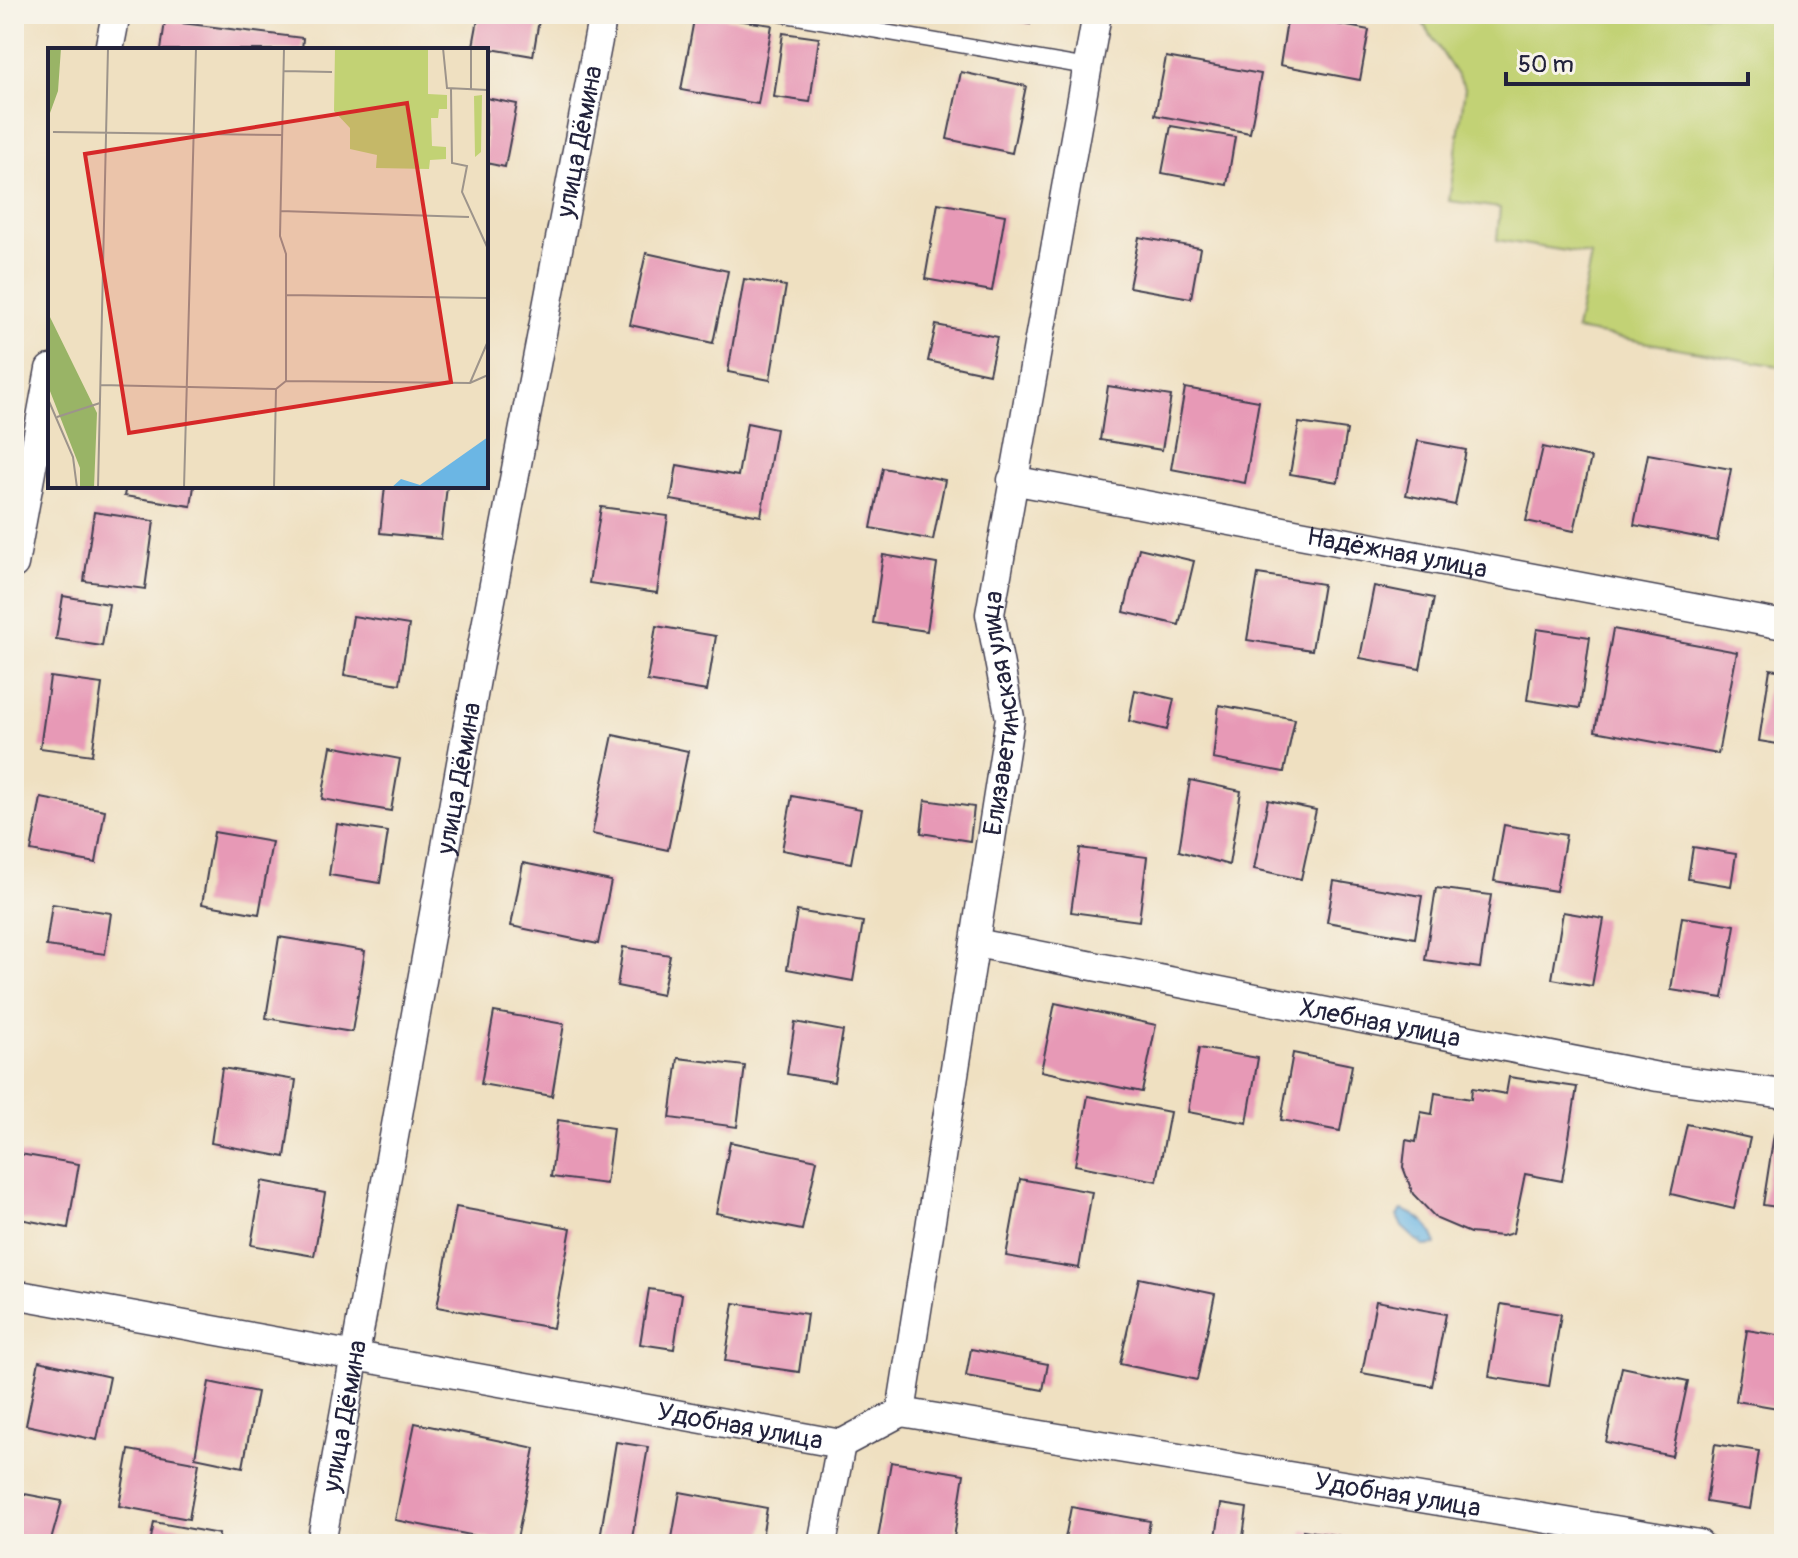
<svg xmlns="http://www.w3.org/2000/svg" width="1798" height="1558" viewBox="0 0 1798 1558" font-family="Pangolin,sans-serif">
  <defs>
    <pattern id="water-ripples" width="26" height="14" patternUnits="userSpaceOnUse" patternTransform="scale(2)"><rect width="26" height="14" fill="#6bb6e4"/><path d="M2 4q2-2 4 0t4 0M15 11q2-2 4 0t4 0" fill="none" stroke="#5894ba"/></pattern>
  </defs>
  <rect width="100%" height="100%" fill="#f7f3e8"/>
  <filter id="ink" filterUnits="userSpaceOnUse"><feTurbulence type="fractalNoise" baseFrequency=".0125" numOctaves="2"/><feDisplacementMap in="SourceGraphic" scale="16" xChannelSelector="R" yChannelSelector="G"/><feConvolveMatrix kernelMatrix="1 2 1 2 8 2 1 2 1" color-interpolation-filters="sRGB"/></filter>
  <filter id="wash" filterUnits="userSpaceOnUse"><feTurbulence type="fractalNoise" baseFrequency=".006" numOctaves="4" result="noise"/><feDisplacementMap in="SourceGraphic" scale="32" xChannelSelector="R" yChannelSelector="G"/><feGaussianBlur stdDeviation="1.8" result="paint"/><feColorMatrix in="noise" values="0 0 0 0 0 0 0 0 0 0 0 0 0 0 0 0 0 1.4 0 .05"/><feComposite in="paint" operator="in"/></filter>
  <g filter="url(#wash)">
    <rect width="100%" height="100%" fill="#efe0c1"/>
    <polygon fill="#c2d274" stroke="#727a58" stroke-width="2" points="1417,14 1784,14 1784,367 1576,330 1591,255 1497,240 1500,208 1449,201 1465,88"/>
    <path fill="url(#water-ripples)" stroke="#466c90" stroke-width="2" d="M1402,1210C1417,1214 1435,1229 1436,1245L1423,1246L1402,1227L1397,1216Z"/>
    <g id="blocks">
      <g fill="#e799b6">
        <polygon points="479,14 540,14 533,56 473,46"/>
        <polygon points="695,14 772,25 758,104 681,90"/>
        <polygon points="977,14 1031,14 1030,24"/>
        <polygon points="1288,15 1369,30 1360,80 1280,65"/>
        <polygon points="165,21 303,38 302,50 161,50"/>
        <polygon points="783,33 819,38 810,102 774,97"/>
        <polygon points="1166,57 1261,74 1250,133 1155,115"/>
        <polygon points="961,72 1026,86 1012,153 947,139"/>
        <polygon points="486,98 517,104 505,167 486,163"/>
        <polygon points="1171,126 1235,137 1227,185 1162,173"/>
        <polygon points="938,203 1005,215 992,291 925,279"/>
        <polygon points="1139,237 1200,248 1191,298 1129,287"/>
        <polygon points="646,253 728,271 713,343 630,325"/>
        <polygon points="744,279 786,286 770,380 728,372"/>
        <polygon points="936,325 997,337 989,374 928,361"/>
        <polygon points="1108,386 1171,396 1162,450 1100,440"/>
        <polygon points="1185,388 1259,401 1245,483 1171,469"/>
        <polygon points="747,423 776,429 761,516 671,500 677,465 738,476"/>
        <polygon points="1299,423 1347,430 1338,482 1290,474"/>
        <polygon points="1418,441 1466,450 1455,505 1406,495"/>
        <polygon points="1543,447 1591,458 1574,531 1526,521"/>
        <polygon points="1648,454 1731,469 1717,541 1634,525"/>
        <polygon points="883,468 945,480 933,540 871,528"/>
        <polygon points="126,486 194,486 191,506 124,496"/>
        <polygon points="385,486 447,486 441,539 380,533"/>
        <polygon points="601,507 668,516 657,593 589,583"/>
        <polygon points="94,512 154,521 145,589 84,581"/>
        <polygon points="1139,548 1194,561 1179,625 1124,612"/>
        <polygon points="883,555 937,564 927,631 873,623"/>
        <polygon points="1258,574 1323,584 1312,650 1247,640"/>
        <polygon points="1374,586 1434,598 1420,669 1360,658"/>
        <polygon points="63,596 109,604 102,646 56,639"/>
        <polygon points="353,616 409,625 400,684 344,675"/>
        <polygon points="656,626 716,636 707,691 647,681"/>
        <polygon points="1537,629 1590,637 1580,708 1527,700"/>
        <polygon points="1613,629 1737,652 1718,754 1595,731"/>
        <polygon points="1770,669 1784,671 1784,745 1759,741"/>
        <polygon points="50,677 102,684 92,755 40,748"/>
        <polygon points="1135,690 1174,699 1167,730 1129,721"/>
        <polygon points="1219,705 1295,719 1284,772 1213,759"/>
        <polygon points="613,735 688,751 668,850 592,834"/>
        <polygon points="331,746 400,759 391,811 322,799"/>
        <polygon points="1190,780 1241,791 1229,865 1179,851"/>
        <polygon points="792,796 861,809 851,863 782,850"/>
        <polygon points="41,798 105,810 96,863 31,851"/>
        <polygon points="925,800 974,807 970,841 921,833"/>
        <polygon points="1268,800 1316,810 1301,879 1254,869"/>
        <polygon points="337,824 388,832 380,883 329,875"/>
        <polygon points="1504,825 1566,835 1556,891 1494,881"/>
        <polygon points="214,832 272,842 259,914 202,904"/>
        <polygon points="1693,847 1736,854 1731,886 1688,879"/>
        <polygon points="1080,848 1147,857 1139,921 1071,912"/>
        <polygon points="523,863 611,881 598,944 511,926"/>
        <polygon points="1334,881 1422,896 1415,938 1327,922"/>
        <polygon points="1436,888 1491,895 1480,968 1425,960"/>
        <polygon points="52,904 111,913 105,954 46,946"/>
        <polygon points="797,911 863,922 853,981 787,969"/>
        <polygon points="1563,912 1604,919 1592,986 1552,979"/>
        <polygon points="1682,917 1735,925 1723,998 1671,990"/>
        <polygon points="279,937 365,951 352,1032 266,1018"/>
        <polygon points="623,947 670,955 662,995 617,986"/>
        <polygon points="1055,1003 1156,1025 1142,1092 1041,1071"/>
        <polygon points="494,1012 564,1024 552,1096 481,1084"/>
        <polygon points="795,1022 843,1031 834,1082 787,1074"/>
        <polygon points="1199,1048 1258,1058 1247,1123 1188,1112"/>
        <polygon points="1293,1053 1352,1065 1340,1131 1281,1120"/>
        <polygon points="678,1058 745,1066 737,1127 670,1118"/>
        <polygon points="222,1068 296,1080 285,1157 211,1143"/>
        <polygon points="1509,1077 1577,1087 1562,1181 1525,1174 1513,1233 1502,1236 1470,1233 1437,1219 1413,1194 1403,1167 1406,1140 1416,1142 1421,1112 1432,1114 1435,1093 1471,1099 1472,1088 1506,1094"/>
        <polygon points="1088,1096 1170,1112 1157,1181 1075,1165"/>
        <polygon points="558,1120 613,1128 606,1184 551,1177"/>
        <polygon points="1687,1124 1750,1138 1734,1209 1671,1194"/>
        <polygon points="1774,1134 1784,1136 1784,1208 1763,1205"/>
        <polygon points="730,1142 817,1160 802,1230 716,1213"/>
        <polygon points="14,1153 79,1164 68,1228 14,1218"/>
        <polygon points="1020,1179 1092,1192 1079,1268 1006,1256"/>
        <polygon points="262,1181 325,1193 314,1256 251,1245"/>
        <polygon points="456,1207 571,1228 553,1328 437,1307"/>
        <polygon points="1139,1278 1215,1294 1197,1380 1120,1364"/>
        <polygon points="649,1289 682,1294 674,1349 640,1344"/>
        <polygon points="1376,1301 1446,1314 1432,1386 1362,1373"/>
        <polygon points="734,1303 807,1314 799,1372 725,1361"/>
        <polygon points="1501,1304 1561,1314 1549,1387 1489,1377"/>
        <polygon points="1747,1330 1784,1336 1784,1409 1736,1401"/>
        <polygon points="971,1349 1048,1364 1043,1390 966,1376"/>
        <polygon points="39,1361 110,1377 97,1440 26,1425"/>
        <polygon points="1622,1367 1688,1381 1672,1456 1606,1442"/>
        <polygon points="209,1382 257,1392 243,1467 195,1457"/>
        <polygon points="415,1423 535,1448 516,1544 395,1520"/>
        <polygon points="616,1442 648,1447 631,1544 599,1544"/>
        <polygon points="1715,1444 1759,1451 1750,1509 1706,1502"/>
        <polygon points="129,1450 199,1463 189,1519 119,1506"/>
        <polygon points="891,1462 964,1474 953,1544 877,1544"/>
        <polygon points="14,1492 62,1501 50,1544 14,1544"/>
        <polygon points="680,1492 767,1508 761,1544 671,1544"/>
        <polygon points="1221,1504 1247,1508 1242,1544 1215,1544"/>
        <polygon points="1071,1507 1150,1521 1146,1544 1064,1544"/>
        <polygon points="154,1522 219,1534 218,1544 150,1544"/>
        <polygon points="1303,1530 1377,1542 1376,1544 1301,1544"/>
      </g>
    </g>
  </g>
  <g filter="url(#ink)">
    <use href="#blocks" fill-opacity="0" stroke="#413e4f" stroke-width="2"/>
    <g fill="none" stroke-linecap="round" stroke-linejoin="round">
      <g stroke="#413e4f" stroke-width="17">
        <polyline id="service" points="780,14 1087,67"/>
      </g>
      <g stroke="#413e4f" stroke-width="31">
        <g id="minor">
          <polyline points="109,50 116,14"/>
          <path id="s1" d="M1012,480L1784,625"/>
          <polyline points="14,564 50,369"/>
          <path id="s2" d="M976,943L1658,1077L1784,1094"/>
          <path id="s3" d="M14,1294L841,1444L901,1412L1699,1544"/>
          <path id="s4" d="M901,1412L1010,718L990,614L1097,14"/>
          <path id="s5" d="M321,1544L478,668L603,14"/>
          <polyline points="822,1544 841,1444"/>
        </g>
      </g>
      <use href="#service" stroke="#fff" stroke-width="14"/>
      <use href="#minor" stroke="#fff" stroke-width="28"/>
    </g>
  </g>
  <g text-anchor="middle" stroke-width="6" stroke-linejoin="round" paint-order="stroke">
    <g font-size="26" fill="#22223b" stroke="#f7f3e8">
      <text dy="9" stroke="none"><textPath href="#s5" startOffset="1426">улица Дёмина</textPath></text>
      <text dy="9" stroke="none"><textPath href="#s1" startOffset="392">Надёжная улица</textPath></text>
      <text dy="9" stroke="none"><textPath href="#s4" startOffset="708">Елизаветинская улица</textPath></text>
      <text dy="9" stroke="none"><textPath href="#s5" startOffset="778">улица Дёмина</textPath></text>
      <text dy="9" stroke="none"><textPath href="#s2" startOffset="412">Хлебная улица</textPath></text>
      <text dy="9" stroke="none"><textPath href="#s5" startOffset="130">улица Дёмина</textPath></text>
      <text dy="9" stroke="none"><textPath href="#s3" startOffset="738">Удобная улица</textPath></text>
      <text dy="9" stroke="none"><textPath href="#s3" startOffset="1412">Удобная улица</textPath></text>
    </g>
  </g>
  <g transform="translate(48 48)">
    <rect width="440" height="440" fill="#efe0c1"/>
    <path d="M287,0H380V46L399,47V61H391L390,70H383L384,98L398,99V111L382,112L381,121L328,120L329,107L302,101V80L286,63ZM434,47L433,104L427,109L426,48Z" fill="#c2d274"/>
    <path d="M0,0H13L10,43L2,65L0,130ZM0,265L49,365L46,440H32V420L0,338Z" fill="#99b466"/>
    <path d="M440,389V440H343L353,431L372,437Z" fill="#6bb6e4"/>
    <path fill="none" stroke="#9d948b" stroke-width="2" d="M236,0L232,188L238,206V333M395,0L399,40L440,42M235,23L284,24M403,41L404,115L419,118L414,144L440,201M423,41V0M5,84L234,87M440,132V159M232,163L421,169M238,247L440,250M422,335L440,293M52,337L228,341L238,333L422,335L440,327M0,351L25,409L29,440M9,369L52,355M50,440L60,0M136,440L148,0M226,440L228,341"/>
    <path fill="#d62828" fill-opacity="0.15" stroke="#d62828" stroke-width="4" d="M359,55L403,334L81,385L37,106Z"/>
    <rect width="440" height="440" fill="none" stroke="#22223b" stroke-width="4"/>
  </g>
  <rect width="1798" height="1558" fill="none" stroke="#f7f3e8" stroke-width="48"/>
  <path d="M1506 72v12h242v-12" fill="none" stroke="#22223b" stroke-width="4"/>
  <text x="1518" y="72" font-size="24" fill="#22223b" stroke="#f7f3e8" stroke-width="6" paint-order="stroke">50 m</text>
</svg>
